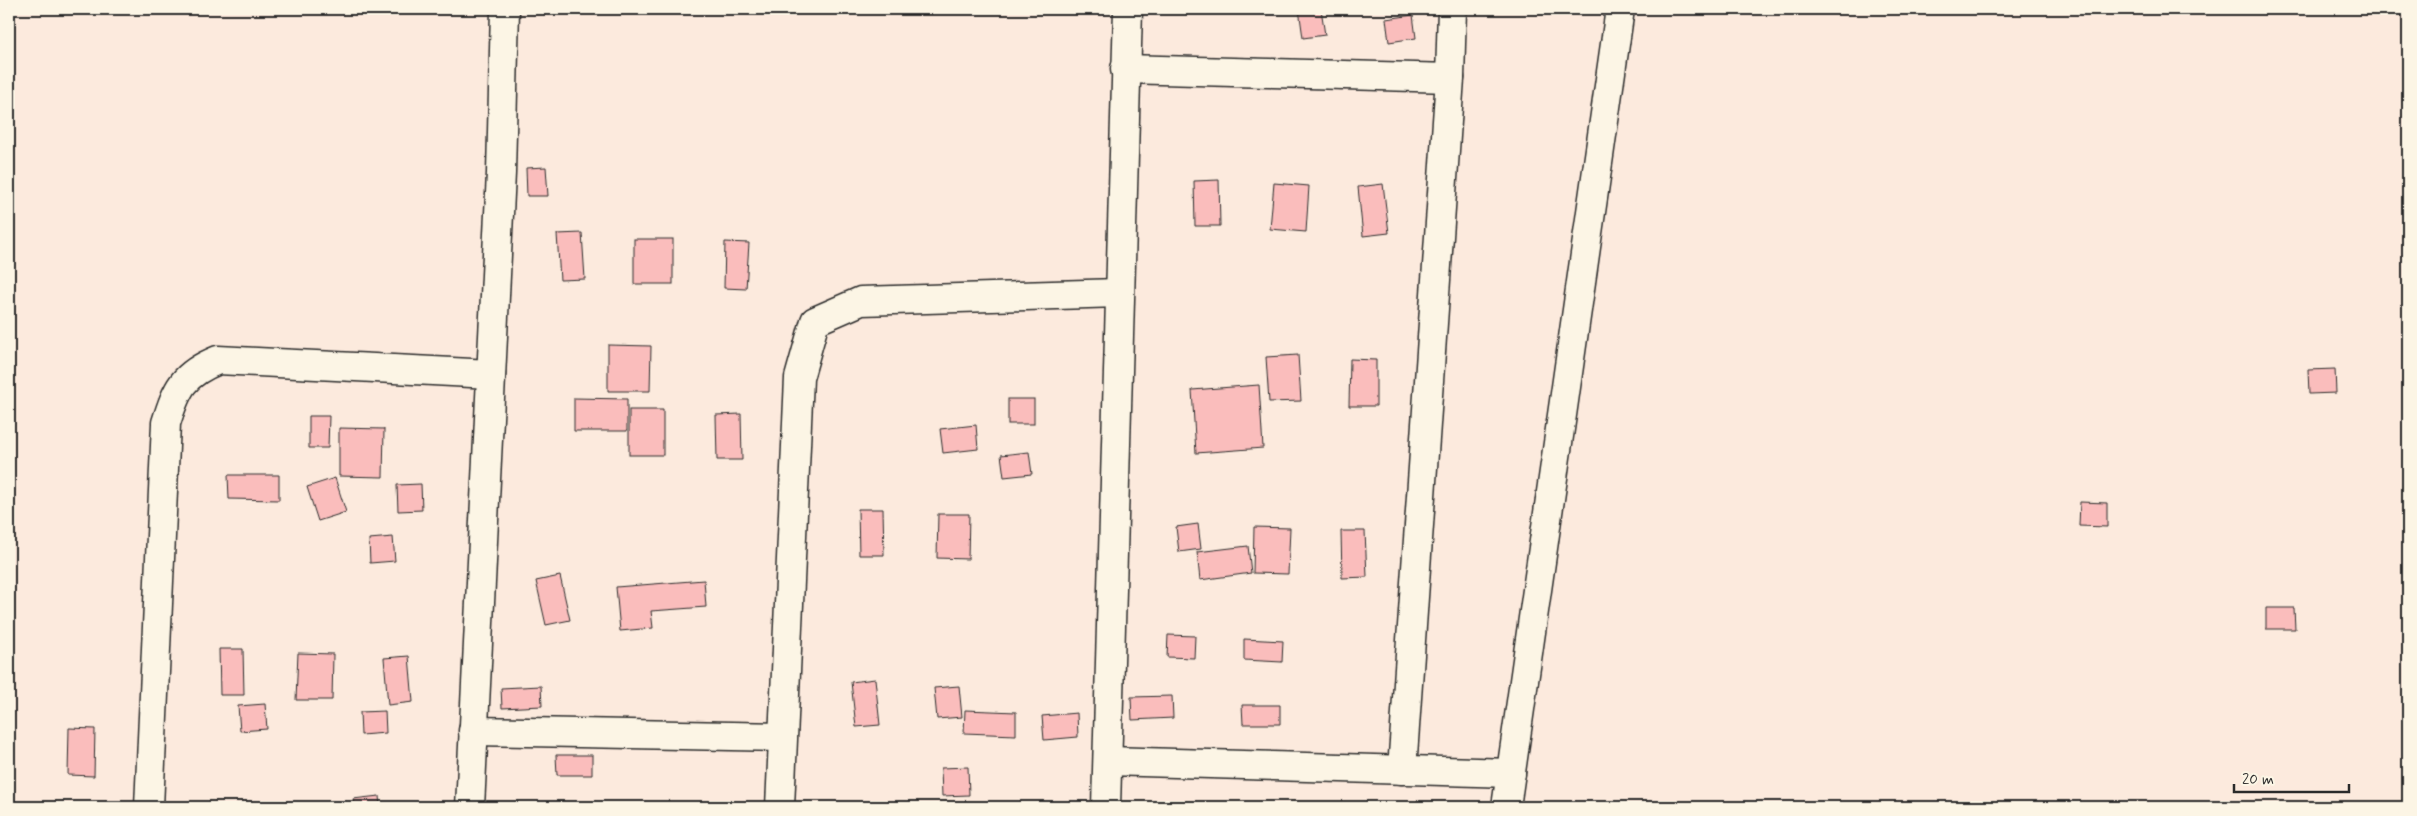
<svg xmlns="http://www.w3.org/2000/svg" width="2417" height="816" viewBox="0 0 2417 816" font-family="Mynerve,sans-serif">
  <rect width="100%" height="100%" fill="#fceadd"/>
  <filter id="ink" filterUnits="userSpaceOnUse"><feTurbulence type="fractalNoise" baseFrequency=".02" numOctaves="2"/><feDisplacementMap in="SourceGraphic" scale="10" xChannelSelector="R" yChannelSelector="G"/><feConvolveMatrix kernelMatrix="1 2 1 2 8 2 1 2 1" color-interpolation-filters="sRGB"/></filter>
  <g filter="url(#ink)">
    <g fill="#fabdbc" stroke="#2b2b2b">
      <polygon points="1299,9 1321,9 1325,35 1303,38"/>
      <polygon points="1413,15 1416,38 1389,42 1386,19"/>
      <polygon points="546,167 548,196 527,196 526,168"/>
      <polygon points="1219,180 1220,226 1195,226 1194,181"/>
      <polygon points="1274,183 1309,186 1306,232 1270,229"/>
      <polygon points="1383,184 1389,233 1363,236 1358,187"/>
      <polygon points="582,233 585,279 560,280 557,234"/>
      <rect x="634" y="239" width="39" height="45"/>
      <polygon points="725,242 749,243 746,289 724,288"/>
      <polygon points="608,345 651,346 650,391 608,391"/>
      <polygon points="1298,355 1301,401 1269,402 1266,357"/>
      <polygon points="1350,359 1376,360 1376,406 1349,406"/>
      <polygon points="2335,369 2336,393 2309,394 2308,370"/>
      <polygon points="1259,385 1263,448 1196,453 1192,390"/>
      <polygon points="574,398 627,399 627,431 574,431"/>
      <rect x="1008" y="399" width="26" height="25"/>
      <rect x="629" y="410" width="34" height="45"/>
      <polygon points="741,414 742,460 717,460 716,415"/>
      <polygon points="309,416 329,416 328,448 309,448"/>
      <polygon points="976,425 978,449 943,453 940,429"/>
      <polygon points="339,428 384,429 383,477 339,476"/>
      <polygon points="1029,452 1032,474 1004,477 1001,455"/>
      <polygon points="228,475 279,475 279,500 229,499"/>
      <polygon points="335,478 346,512 318,521 307,487"/>
      <polygon points="421,484 422,510 398,511 397,485"/>
      <polygon points="2080,502 2107,503 2107,527 2079,526"/>
      <polygon points="858,509 883,509 884,555 859,555"/>
      <polygon points="938,514 969,514 968,559 937,558"/>
      <polygon points="1198,524 1201,549 1179,552 1176,527"/>
      <polygon points="1254,527 1290,528 1288,574 1253,573"/>
      <polygon points="1341,531 1365,531 1367,577 1342,578"/>
      <polygon points="393,537 395,561 370,563 369,539"/>
      <polygon points="1248,546 1251,573 1200,580 1197,552"/>
      <polygon points="560,576 570,620 546,625 536,581"/>
      <polygon points="704,580 706,607 651,611 653,628 620,631 616,587"/>
      <polygon points="2266,608 2294,608 2295,629 2266,629"/>
      <polygon points="1168,635 1195,636 1194,658 1167,657"/>
      <polygon points="1244,639 1283,641 1282,662 1244,660"/>
      <polygon points="219,649 243,649 244,695 220,695"/>
      <polygon points="298,653 333,654 332,700 296,700"/>
      <polygon points="409,656 413,702 388,705 384,658"/>
      <polygon points="875,679 880,725 856,727 851,682"/>
      <polygon points="541,686 542,706 502,708 501,688"/>
      <polygon points="959,686 962,717 937,719 934,688"/>
      <polygon points="1172,696 1173,718 1132,720 1131,697"/>
      <polygon points="265,704 267,729 240,731 238,706"/>
      <polygon points="1242,705 1280,705 1280,724 1243,724"/>
      <polygon points="965,710 1016,712 1016,735 964,733"/>
      <polygon points="385,711 386,733 361,735 360,712"/>
      <polygon points="1077,713 1078,737 1044,740 1042,716"/>
      <polygon points="69,728 95,729 94,776 68,775"/>
      <polygon points="556,755 592,755 592,775 557,775"/>
      <polygon points="968,767 969,795 942,796 941,768"/>
      <polygon points="379,796 380,807 354,807 353,799"/>
    </g>
    <g fill="none" stroke-linecap="round" stroke-linejoin="round">
      <g stroke="#2b2b2b" stroke-width="31">
        <g id="minor">
          <polyline points="1125,69 1450,78"/>
          <polyline points="473,731 782,737"/>
          <polyline points="1108,761 1511,773"/>
          <polyline points="1402,770 1450,78 1452,9"/>
          <path d="M149,807L166,423C177,388 183,374 218,360L491,374"/>
          <polyline points="470,807 501,173 505,9"/>
          <polyline points="780,807 799,378 815,321 861,301 1119,293"/>
          <polyline points="1106,807 1128,9"/>
          <polyline points="1506,807 1620,9"/>
        </g>
      </g>
      <use href="#minor" stroke="#fcf5e5" stroke-width="28"/>
    </g>
  </g>
  <rect width="2417" height="816" fill="none" stroke="#fcf5e5" stroke-width="30"/>
  <rect x="15" y="15" width="2387" height="786" fill="none" stroke="#2b2b2b" stroke-width="2" filter="url(#ink)"/>
  <path d="M2234 784v8h115v-8" fill="none" stroke="#2b2b2b" stroke-width="2.5"/>
  <text x="2242" y="784" font-size="15" fill="#2b2b2b" stroke="#fcf5e5" stroke-width="4" paint-order="stroke">20 m</text>
</svg>
